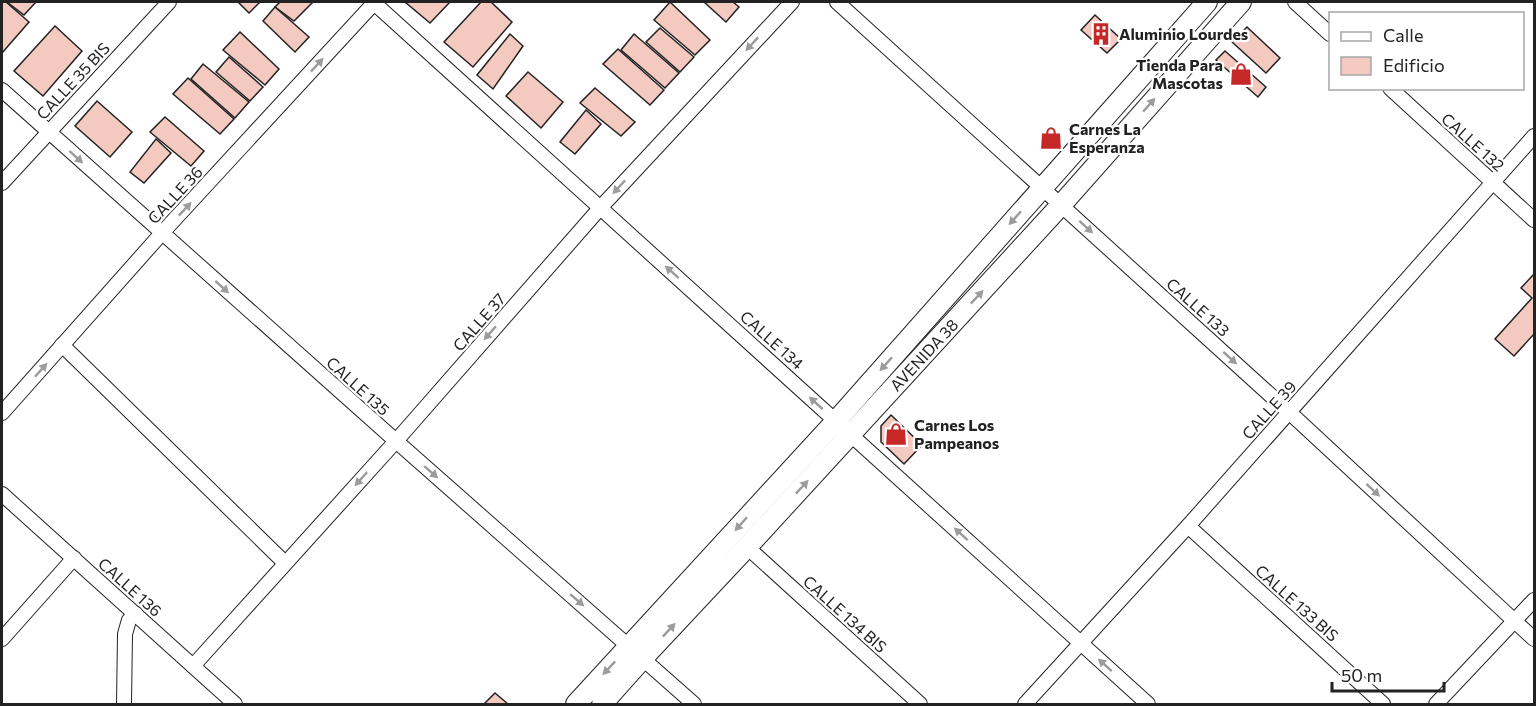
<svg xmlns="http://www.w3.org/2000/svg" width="1536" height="706" viewBox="0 0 1536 706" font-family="Commissioner,sans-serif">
  <rect width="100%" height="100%" fill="#fff"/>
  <g fill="#f3c9c0" stroke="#222" stroke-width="1.5">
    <polygon points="2,2 6,2 29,22 2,53"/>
    <polygon points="7,2 36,2 24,15"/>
    <polygon points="238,2 260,2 249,13"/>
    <polygon points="280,2 313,2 294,21 275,7"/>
    <polygon points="405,2 450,2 430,23"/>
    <polygon points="481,2 491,2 512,22 473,67 444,42"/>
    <polygon points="670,2 710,40 695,55 654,20"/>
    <polygon points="704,2 733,2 739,7 726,22"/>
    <polygon points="275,7 309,37 295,52 263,21"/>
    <polygon points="1095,15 1121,39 1107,53 1081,30"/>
    <polygon points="55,26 82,51 43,96 14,71"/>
    <polygon points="1247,27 1280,58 1266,73 1232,42"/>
    <polygon points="660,28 694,57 680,72 646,42"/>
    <polygon points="240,32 279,69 265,85 223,50"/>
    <polygon points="510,34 523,46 493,89 477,75"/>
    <polygon points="634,34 679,73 665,88 621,50"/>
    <polygon points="618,49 664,90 650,105 603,64"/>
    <polygon points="1225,51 1266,87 1258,97 1216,60"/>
    <polygon points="229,57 263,87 250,101 216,72"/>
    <polygon points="203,64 249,102 235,118 191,79"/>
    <polygon points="528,72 563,102 541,128 506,96"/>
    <polygon points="188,78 234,119 220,134 173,94"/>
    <polygon points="595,88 635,122 621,136 580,103"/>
    <polygon points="97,101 132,132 110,157 75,126"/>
    <polygon points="586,110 601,124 575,154 560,142"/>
    <polygon points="165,117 204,151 191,166 150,132"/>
    <polygon points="156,139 171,153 144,183 130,172"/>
    <polygon points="1534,274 1534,334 1514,356 1495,339 1532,298 1521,288"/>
    <polygon points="891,415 922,445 904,464 881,442 881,426"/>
    <polygon points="495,693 508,704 484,704"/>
  </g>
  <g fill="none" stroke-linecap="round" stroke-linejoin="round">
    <g stroke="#222" stroke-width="16">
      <g id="minor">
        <polyline points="373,2 1148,704"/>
        <polyline points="837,2 1289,412 1534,639"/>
        <polyline points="1295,2 1330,34"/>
        <polyline points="1390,88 1534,220"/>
        <polyline points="2,90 396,441 694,704"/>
        <polyline points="2,183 169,2"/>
        <polyline points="62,345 285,563"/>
        <polyline points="2,413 162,233 375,2"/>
        <polyline points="2,494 235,704"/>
        <polyline points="1188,526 1383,704"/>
        <polyline points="747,547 920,704"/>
        <polyline points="2,639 74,558"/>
        <polyline points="193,666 396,441 601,207 792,2"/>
        <polyline points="124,704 125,634 129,620 136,614"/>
        <polyline points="1025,704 1188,526 1534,136"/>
        <polyline points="1436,704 1534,600"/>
      </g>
    </g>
    <g stroke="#222" stroke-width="22">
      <g id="secondary">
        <polyline points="576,704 836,421 1207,2"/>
        <polyline points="602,704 643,658 747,547 1061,205 1241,2"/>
      </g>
    </g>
    <use href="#minor" stroke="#fff" stroke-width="14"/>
    <use href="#secondary" stroke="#fff" stroke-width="20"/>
  </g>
  <defs><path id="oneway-solid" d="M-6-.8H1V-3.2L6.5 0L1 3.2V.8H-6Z" transform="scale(1.5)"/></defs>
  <g fill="#9c9c9c">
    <use href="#oneway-solid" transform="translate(752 44) rotate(133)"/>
    <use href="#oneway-solid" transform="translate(317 65) rotate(-47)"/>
    <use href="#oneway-solid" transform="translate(1149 105) rotate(-49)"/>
    <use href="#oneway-solid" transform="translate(76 157) rotate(42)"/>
    <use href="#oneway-solid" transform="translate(619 187) rotate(133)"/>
    <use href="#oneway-solid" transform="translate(185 209) rotate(-47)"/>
    <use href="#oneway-solid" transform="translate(1015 218) rotate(132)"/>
    <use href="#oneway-solid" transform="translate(1086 227) rotate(42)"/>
    <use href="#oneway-solid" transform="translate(672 272) rotate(-138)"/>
    <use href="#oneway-solid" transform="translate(222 287) rotate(42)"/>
    <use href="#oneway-solid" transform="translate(977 297) rotate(-47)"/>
    <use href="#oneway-solid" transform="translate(490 333) rotate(131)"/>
    <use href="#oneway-solid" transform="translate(1230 358) rotate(42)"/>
    <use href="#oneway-solid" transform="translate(886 364) rotate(132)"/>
    <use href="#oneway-solid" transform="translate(41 370) rotate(-48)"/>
    <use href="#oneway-solid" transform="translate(816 403) rotate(-138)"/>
    <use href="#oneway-solid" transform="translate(431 472) rotate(41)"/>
    <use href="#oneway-solid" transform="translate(361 479) rotate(132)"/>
    <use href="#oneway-solid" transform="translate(802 487) rotate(-47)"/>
    <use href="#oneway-solid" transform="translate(1373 490) rotate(43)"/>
    <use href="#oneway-solid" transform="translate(741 524) rotate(132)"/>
    <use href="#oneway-solid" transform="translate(961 534) rotate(-138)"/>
    <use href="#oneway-solid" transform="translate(577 600) rotate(41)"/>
    <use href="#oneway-solid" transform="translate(669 630) rotate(-47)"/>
    <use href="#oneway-solid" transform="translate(1105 665) rotate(-138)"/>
    <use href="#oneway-solid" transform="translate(609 668) rotate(133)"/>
  </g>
  <defs>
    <g id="building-bare" transform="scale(1.8)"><path d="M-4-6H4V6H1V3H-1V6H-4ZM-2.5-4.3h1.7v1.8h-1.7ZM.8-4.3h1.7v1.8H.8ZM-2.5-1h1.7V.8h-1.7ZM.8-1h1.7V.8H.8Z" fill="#c62828" stroke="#fff" stroke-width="2.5" paint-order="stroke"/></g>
    <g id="shop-bare" transform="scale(1.8)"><path d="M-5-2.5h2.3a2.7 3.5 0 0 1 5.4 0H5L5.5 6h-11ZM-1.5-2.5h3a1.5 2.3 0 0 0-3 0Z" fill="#c62828" stroke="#fff" stroke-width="2.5" paint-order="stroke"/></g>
  </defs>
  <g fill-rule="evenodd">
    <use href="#building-bare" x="1101" y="34"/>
    <use href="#shop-bare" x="1241" y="74"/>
    <use href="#shop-bare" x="1051" y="138"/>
    <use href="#shop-bare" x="896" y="434"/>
  </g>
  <g text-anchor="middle" stroke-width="4.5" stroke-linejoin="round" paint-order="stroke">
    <g font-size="16" font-weight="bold" fill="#222" stroke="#fff" text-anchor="start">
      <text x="1119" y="40">Aluminio Lourdes</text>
      <text x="1223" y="71" text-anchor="end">Tienda Para<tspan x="1223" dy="18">Mascotas</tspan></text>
      <text x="1069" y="135">Carnes La<tspan x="1069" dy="18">Esperanza</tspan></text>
      <text x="914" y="431">Carnes Los<tspan x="914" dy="18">Pampeanos</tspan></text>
    </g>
    <g font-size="16" fill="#222" stroke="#fff">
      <text transform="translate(73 81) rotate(-47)" y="6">CALLE 35 BIS</text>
      <text transform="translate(1473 142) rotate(42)" y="6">CALLE 132</text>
      <text transform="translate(175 195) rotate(-47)" y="6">CALLE 36</text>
      <text transform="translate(1198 307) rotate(42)" y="6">CALLE 133</text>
      <text transform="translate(479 322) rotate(-49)" y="6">CALLE 37</text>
      <text transform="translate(772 340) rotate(42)" y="6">CALLE 134</text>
      <text transform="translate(924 355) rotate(-47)" y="6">AVENIDA 38</text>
      <text transform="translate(358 386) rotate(42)" y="6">CALLE 135</text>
      <text transform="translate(1269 410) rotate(-48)" y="6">CALLE 39</text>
      <text transform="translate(130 587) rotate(42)" y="6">CALLE 136</text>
      <text transform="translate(1297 603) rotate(42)" y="6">CALLE 133 BIS</text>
      <text transform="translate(845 614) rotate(42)" y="6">CALLE 134 BIS</text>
    </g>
  </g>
  <rect width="1536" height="706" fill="none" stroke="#222222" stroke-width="6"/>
  <rect x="1329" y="12" width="195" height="78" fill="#ffffff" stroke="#a7a7a7" stroke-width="1.5"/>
  <rect x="1341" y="32" width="30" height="9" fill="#ffffff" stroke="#a7a7a7" stroke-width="1.5"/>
  <text x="1383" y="42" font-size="18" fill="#222222">Calle</text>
  <rect x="1341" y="57" width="30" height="18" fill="#f3c9c0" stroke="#a7a7a7" stroke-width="1.5"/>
  <text x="1383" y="72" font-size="18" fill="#222222">Edificio</text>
  <path d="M1332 682v9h112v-9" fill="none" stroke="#222222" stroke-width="3"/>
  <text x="1341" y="682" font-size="18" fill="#222222" stroke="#ffffff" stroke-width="4.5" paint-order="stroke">50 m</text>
</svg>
